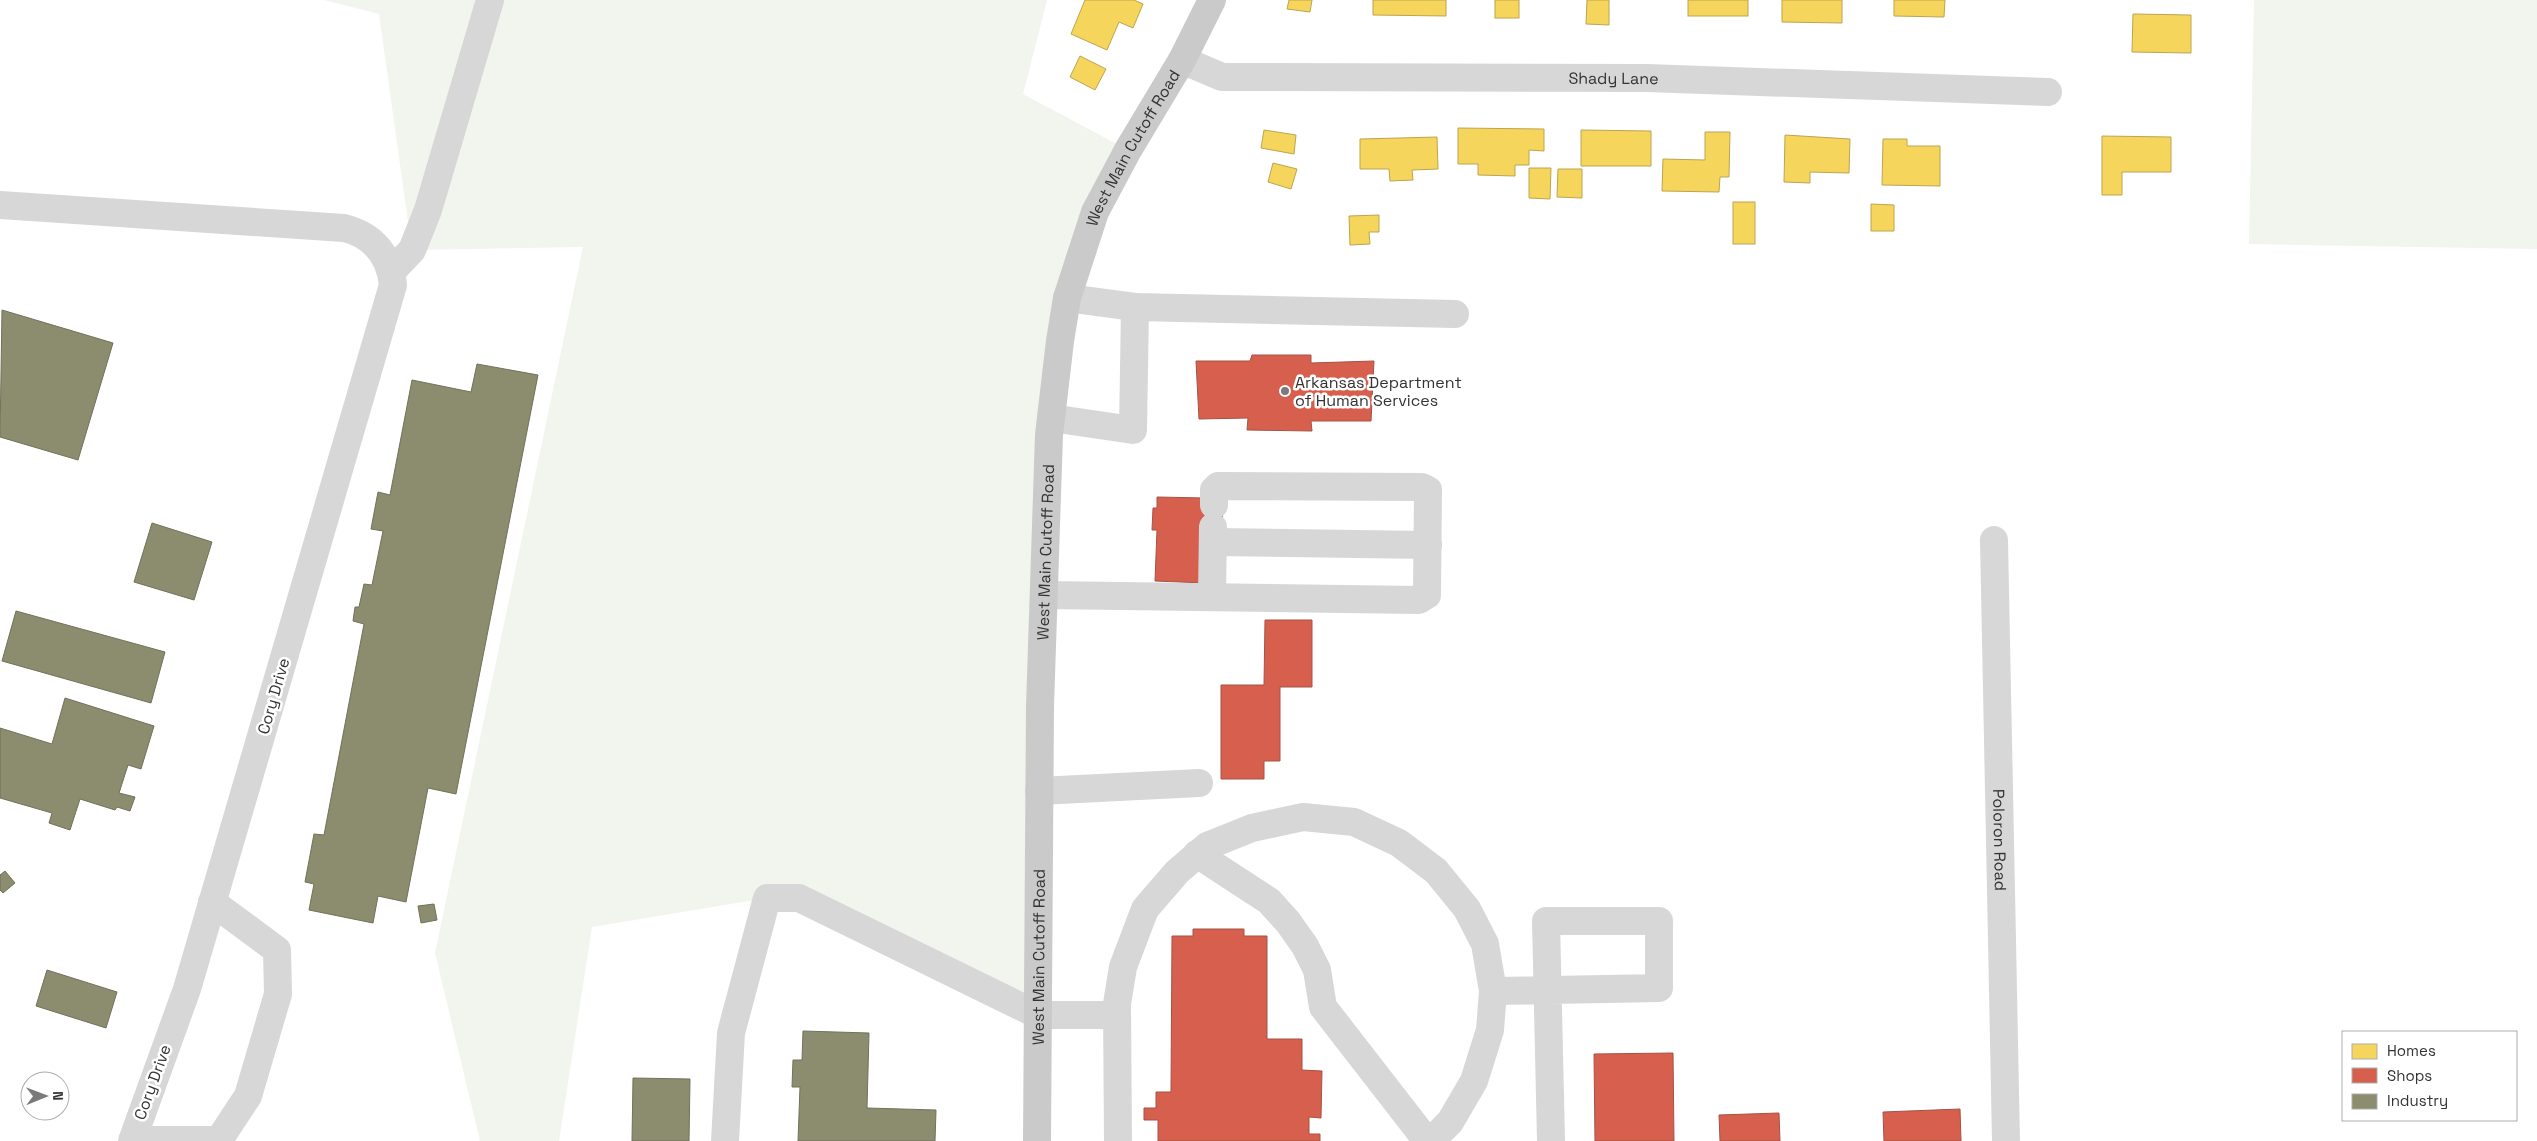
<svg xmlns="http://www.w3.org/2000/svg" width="2537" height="1141" viewBox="0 0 2537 1141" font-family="'Space Grotesk',sans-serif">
  <rect width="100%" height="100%" fill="#fff"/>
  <g fill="#f1f5ed">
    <polygon points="324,0 1047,0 1023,94 1128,150 1067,298 1038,1015 767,898 592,927 559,1141 480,1141 435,953 583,247 412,250 379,14"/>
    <polygon points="2254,0 2537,0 2537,249 2249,244"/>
  </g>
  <g fill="#f6d55c" stroke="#bca450">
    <polygon points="1085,0 1134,0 1143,4 1133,28 1119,22 1107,50 1071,34"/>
    <polygon points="1289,0 1312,0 1310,12 1287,9"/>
    <polygon points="1373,0 1446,0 1446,16 1373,15"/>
    <rect x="1495" y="0" width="24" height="18"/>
    <polygon points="1587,0 1609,0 1609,25 1586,24"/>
    <rect x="1688" y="0" width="60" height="16"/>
    <polygon points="1782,0 1842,0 1842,23 1782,22"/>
    <polygon points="1894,0 1945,0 1944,17 1894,16"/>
    <polygon points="2133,14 2191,15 2191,53 2132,52"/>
    <polygon points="1080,56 1106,69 1095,90 1070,77"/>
    <polygon points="1458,128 1544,129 1544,151 1529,150 1529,165 1515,165 1515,176 1478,175 1478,164 1458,164"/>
    <polygon points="1264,130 1296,135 1294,154 1261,148"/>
    <polygon points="1581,130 1651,131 1651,166 1581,166"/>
    <polygon points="1705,132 1730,132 1729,177 1720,177 1719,192 1662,191 1663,159 1705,160"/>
    <polygon points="1785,135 1850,139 1849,173 1810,172 1810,183 1784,182"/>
    <polygon points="2102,136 2171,137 2171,172 2122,172 2122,195 2102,195"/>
    <polygon points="1437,137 1438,169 1412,170 1413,180 1390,181 1389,169 1360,169 1360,139"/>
    <polygon points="1883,139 1907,139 1907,146 1940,146 1940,186 1882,185"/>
    <polygon points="1273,163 1297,169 1291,189 1268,182"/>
    <polygon points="1529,168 1551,168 1550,199 1529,198"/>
    <polygon points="1558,169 1582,169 1582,198 1557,197"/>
    <rect x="1733" y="202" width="22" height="42"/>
    <polygon points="1871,204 1894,205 1894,231 1871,231"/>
    <polygon points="1379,215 1379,232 1369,232 1370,244 1350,245 1349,216"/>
  </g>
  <g fill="#d6604d" stroke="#a55245">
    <polygon points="1252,355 1311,355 1311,363 1374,361 1371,421 1311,421 1312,431 1247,430 1248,418 1199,419 1196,361 1250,361"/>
    <polygon points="1157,497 1205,498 1223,505 1222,527 1203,583 1155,581 1157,530 1152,530 1153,508 1157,508"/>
    <polygon points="1265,620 1312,620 1312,687 1280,687 1280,761 1264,761 1264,779 1221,779 1221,685 1264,685"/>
    <polygon points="1193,929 1244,929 1244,936 1267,936 1267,1039 1302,1039 1302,1070 1322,1071 1321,1118 1309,1117 1309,1134 1320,1134 1320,1141 1158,1141 1158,1120 1144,1120 1144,1108 1156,1108 1156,1092 1171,1092 1172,936 1193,936"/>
    <polygon points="1673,1053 1674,1141 1595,1141 1594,1054"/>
    <polygon points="1960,1109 1961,1141 1884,1141 1883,1112"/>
    <polygon points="1779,1113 1780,1141 1720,1141 1719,1115"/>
  </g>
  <g fill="#8c8c6e" stroke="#71715c">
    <polygon points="2,310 113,343 78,460 0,437"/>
    <polygon points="477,364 538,375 456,794 428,788 406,902 378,896 373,923 309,910 314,884 305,882 314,834 324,835 364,624 353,621 355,607 359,607 364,584 372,585 383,531 371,529 378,492 390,495 412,380 471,392"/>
    <polygon points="152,523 212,542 194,600 134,582"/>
    <polygon points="16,611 165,652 151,703 2,661"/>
    <polygon points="65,698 154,726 141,769 128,765 119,793 135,797 130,811 117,807 115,810 80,799 70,830 49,823 52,813 0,798 0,728 52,744"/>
    <polygon points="5,871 15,883 3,893 0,890 0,875"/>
    <polygon points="434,904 437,920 421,923 418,906"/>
    <polygon points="47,970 117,992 106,1028 36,1006"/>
    <polygon points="803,1031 869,1033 867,1108 936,1110 935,1141 798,1141 800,1087 792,1087 793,1060 802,1060"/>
    <polygon points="633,1078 690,1079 689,1141 632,1141"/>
  </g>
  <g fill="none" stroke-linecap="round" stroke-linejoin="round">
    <g stroke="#d7d7d7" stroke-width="28">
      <path id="s1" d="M1182,60L1222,77L1647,78L2048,92"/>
      <path d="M0,205L344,228C373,235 390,256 393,285L187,989L132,1141"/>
      <polyline points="392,271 412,250 428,210 490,0"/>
      <polyline points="1067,298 1135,307 1455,314"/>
      <polyline points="1051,418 1133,430 1135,307"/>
      <path id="s2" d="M1994,540L2006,1141"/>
      <polyline points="1213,542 1428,545"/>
      <polyline points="1044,595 1419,600 1427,595 1428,490 1422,487 1218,486 1214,490 1214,505"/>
      <polyline points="1212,597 1213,527"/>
      <polyline points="1039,791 1199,783"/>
      <polyline points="1197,854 1269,901 1288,922 1305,946 1317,970 1323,1007 1427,1141"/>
      <polyline points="1493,991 1659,988 1659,921 1546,921 1551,1141"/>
      <polyline points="133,1140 219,1140 248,1096 278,994 277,950 212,902"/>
      <polyline points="725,1141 731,1033 767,898 799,898 1038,1015 1117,1015"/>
      <polyline points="1118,1141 1117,1004 1123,967 1145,909 1177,872 1207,846 1252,828 1303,817 1354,822 1399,843 1436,871 1467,909 1485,944 1493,991 1490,1030 1474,1081 1450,1122 1431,1141"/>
    </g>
    <path stroke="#cacaca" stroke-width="28" id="s3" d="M1037,1141L1040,706L1049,435L1060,341L1067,298L1095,212L1128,150L1182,60L1212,0"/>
  </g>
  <circle fill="#7a7a7a" stroke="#fff" stroke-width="2" cx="1285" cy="391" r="5"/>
  <g text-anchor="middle" stroke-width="5" stroke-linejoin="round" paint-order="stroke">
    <g font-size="16" fill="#333" stroke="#fff">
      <text dy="6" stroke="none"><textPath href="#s1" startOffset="435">Shady Lane</textPath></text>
      <text dy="6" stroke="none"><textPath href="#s3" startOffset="1009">West Main Cutoff Road</textPath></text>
      <text dy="6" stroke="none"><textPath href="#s3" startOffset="589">West Main Cutoff Road</textPath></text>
      <text transform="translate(273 696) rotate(-74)" y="6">Cory Drive</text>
      <text dy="6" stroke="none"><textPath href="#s2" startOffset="300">Poloron Road</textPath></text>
      <text dy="6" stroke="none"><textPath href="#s3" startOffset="184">West Main Cutoff Road</textPath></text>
      <text transform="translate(152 1082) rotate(-70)" y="6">Cory Drive</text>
    </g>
    <g font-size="16" fill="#333" stroke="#fff" text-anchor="start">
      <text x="1295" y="388">Arkansas Department<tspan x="1295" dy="18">of Human Services</tspan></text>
    </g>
  </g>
  <rect x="2342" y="1031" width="175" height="90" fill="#ffffff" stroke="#adadad"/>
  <rect x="2352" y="1044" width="25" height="15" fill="#f6d55c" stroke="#adadad"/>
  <text x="2387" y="1056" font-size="15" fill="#333333">Homes</text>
  <rect x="2352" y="1068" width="25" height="15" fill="#d6604d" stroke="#adadad"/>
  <text x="2387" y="1081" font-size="15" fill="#333333">Shops</text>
  <rect x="2352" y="1094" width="25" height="15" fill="#8c8c6e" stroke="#adadad"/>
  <text x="2387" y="1106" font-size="15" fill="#333333">Industry</text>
  <g transform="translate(45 1096) rotate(89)"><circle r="24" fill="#ffffff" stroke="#adadad"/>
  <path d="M0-4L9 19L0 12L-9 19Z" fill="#7a7a7a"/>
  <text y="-8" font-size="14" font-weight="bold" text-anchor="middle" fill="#333333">N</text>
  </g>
</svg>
